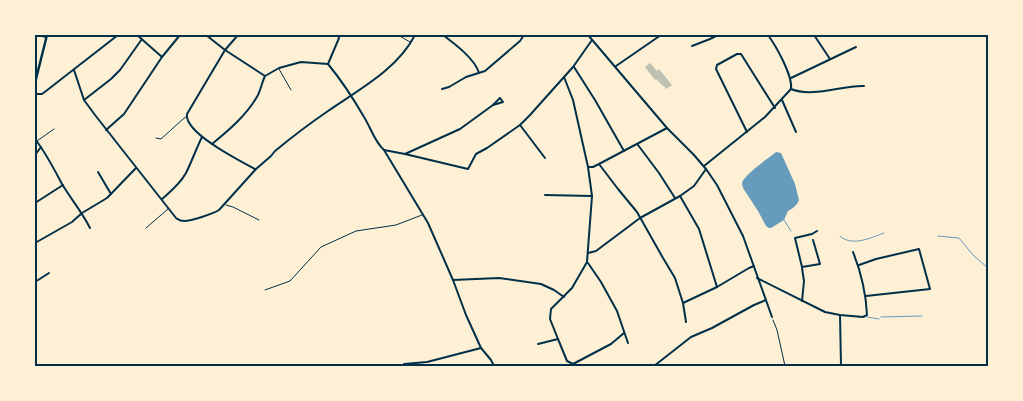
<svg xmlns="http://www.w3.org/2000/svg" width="1023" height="401" viewBox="0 0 1023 401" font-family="Inter,sans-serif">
  <rect width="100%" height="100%" fill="#fdf0d5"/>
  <path fill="#669bbc" d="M776,152L781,153L795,184L799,200L797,204L793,208L788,211L784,220L771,228H769L766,226L758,211L743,188C743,186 742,185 742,184C742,176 769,158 776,152Z"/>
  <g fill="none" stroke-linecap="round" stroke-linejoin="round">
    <g stroke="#669bbc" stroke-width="1">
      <polyline points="784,220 791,231"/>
      <path d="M840,236C851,247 871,238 884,233"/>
      <polyline points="938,236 959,238 973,255 988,268"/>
      <polyline points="867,317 879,319"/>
      <polyline points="881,317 922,316"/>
    </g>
  </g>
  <polygon fill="#bec0b2" points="650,63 657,71 659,69 672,85 666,89 664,86 663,86 656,79 655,80 645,67"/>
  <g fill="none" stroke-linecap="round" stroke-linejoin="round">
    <polyline stroke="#003049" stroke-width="1" points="773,320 777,330 785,366"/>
    <g stroke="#003049" stroke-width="1">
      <polyline points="398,35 410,42"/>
      <polyline points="279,69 291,90"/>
      <polyline points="156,138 161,139 183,119 186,117"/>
      <polyline points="37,141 54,129"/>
      <polyline points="226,205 233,207 259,220"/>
      <polyline points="146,228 168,209"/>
      <polyline points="265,290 290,281 321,247 356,231 396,225 422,215"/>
    </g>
    <g stroke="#003049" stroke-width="2">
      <polyline points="38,35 46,37"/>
      <polyline points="137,35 162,57"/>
      <polyline points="206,35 225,50 265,76"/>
      <path d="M238,35L225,50L187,114C184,133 240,161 255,169"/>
      <path d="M443,35C455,44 475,59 479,73"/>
      <polyline points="588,35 667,128 694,155 706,169 717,185 743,236 772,317"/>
      <path d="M768,35C776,46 793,76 791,89"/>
      <polyline points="814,35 830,59"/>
      <polyline points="692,46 710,39 718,35"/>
      <path d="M328,64C342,81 353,98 364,117C371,128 374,141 384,150L428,223L453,280L466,315L481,348L491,360L494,366"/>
      <polyline points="616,66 661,35"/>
      <polyline points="574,67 595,100 624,151"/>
      <path d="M74,70L84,100L95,115L176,218C179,220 180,221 184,221C192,221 212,214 219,210L256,169L271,156L275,151C292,137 309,124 328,111C358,90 397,70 415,35"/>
      <polyline points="791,78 856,47"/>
      <polyline points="442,89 449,87 466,77 485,71 520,41 524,35"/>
      <path d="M791,89C813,98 842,85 864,86"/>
      <polyline points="35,94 42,94 46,91 118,35"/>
      <polyline points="84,100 111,79 120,70 142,39"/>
      <polyline points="782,100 796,132"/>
      <polyline points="493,105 503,102 500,98"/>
      <polyline points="520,125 545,158"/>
      <polyline points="106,130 124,114 162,57 180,35"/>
      <polyline points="747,132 716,69 717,65 737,54 741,54 775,108"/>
      <path d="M35,139C46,153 54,169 62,184C71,199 82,212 90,228"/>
      <path d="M212,144C229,130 247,115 258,95C261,89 262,82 265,76L279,68L301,62L328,64L339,38L338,35"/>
      <polyline points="638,145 659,173 675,198"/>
      <polyline points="384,150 405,154 468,169 476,154 487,148 520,125 530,115 573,67 592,40"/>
      <polyline points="405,154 460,129 493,105 500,98"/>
      <polyline points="35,155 41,147"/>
      <polyline points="599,164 618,189 637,212 663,258 675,278 683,303 686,322"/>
      <polyline points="704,166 765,117 791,89"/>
      <polyline points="589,167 593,167 599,164 667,128"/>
      <polyline points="98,172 111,194"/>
      <polyline points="545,195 592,196"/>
      <polyline points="680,196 699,229 717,287"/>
      <path d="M162,199C171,191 180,184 186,173C192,161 196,149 202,137"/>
      <polyline points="35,203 63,185"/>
      <polyline points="813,240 820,264 802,267 795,238 812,234 817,231"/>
      <polyline points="35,243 72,222 82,213 107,198 136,168"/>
      <polyline points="588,253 596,251 640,218 680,196 694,186 706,169"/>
      <polyline points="588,263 601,282 617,311 628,343"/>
      <polyline points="859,265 876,259 919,249 930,289 866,296"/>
      <path d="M757,278L825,312L840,315L863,317L867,315C866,293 861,272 853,252"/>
      <polyline points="453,280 499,278 541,284 554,290 564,297"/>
      <polyline points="35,282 49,273"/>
      <polyline points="802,301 804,281 802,268"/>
      <polyline points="683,303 717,287 749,268 754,266"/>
      <polyline points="35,308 36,309"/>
      <polyline points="840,315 841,366"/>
      <polyline points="558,339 550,319 551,309 572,288 587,262 592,196 588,167 573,100 564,77"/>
      <polyline points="538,344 558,339 567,361 573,364 611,344 624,333"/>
      <polyline points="404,364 427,362 481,348"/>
      <polyline points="654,366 691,337 712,328 754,305 766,300"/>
    </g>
    <polyline stroke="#003049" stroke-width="2.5" points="35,83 47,35"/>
  </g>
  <rect width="1023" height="401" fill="none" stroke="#fdf0d5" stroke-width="72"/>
  <rect x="36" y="36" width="951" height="329" fill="none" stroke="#003049" stroke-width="2"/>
</svg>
